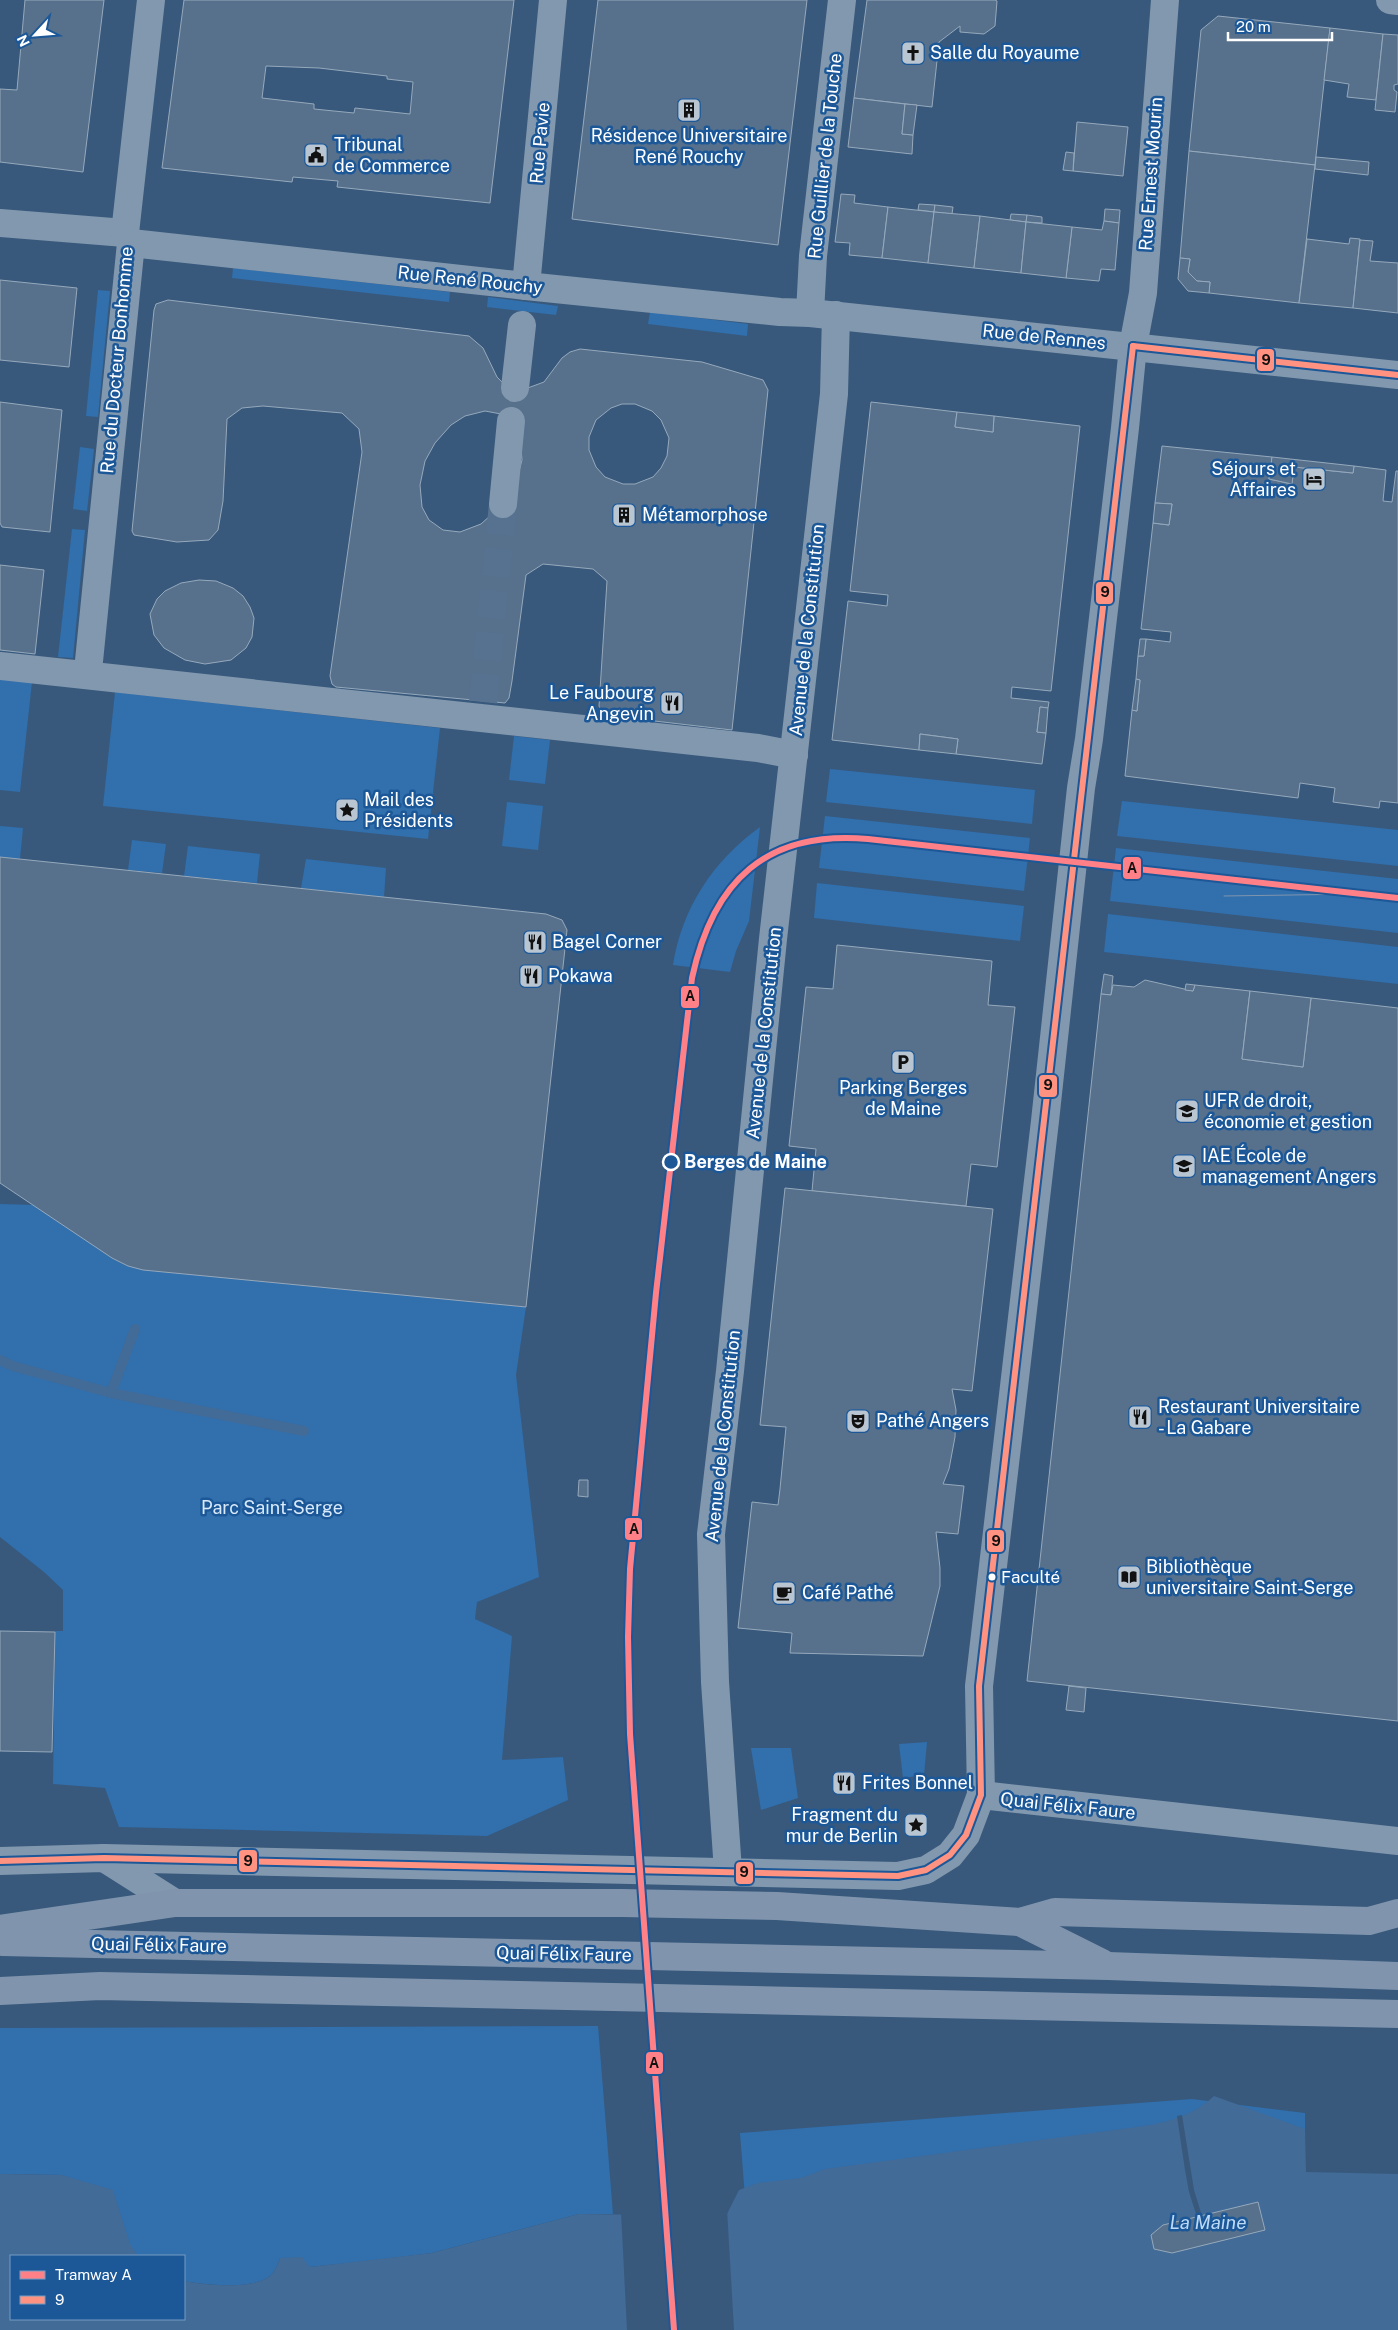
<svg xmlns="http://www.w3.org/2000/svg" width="1398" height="2330" viewBox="0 0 1398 2330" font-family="'Public Sans',sans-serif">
  <rect width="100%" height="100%" fill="#38597c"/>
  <g fill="#316fad">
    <polygon points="233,268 450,292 449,302 232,278"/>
    <polygon points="98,290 110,291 98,417 86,416"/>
    <polygon points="488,297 558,306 556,315 487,307"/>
    <polygon points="650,312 748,324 747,336 648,324"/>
    <polygon points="80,447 94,449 87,511 73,509"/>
    <polygon points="72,529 85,530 73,658 58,657"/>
    <polygon points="0,679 32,682 20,792 0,790"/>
    <polygon points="115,692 440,728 428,839 103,806"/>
    <polygon points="514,736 550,740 545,784 509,780"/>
    <polygon points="830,769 1035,790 1032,824 826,802"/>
    <polygon points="1122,801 1398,830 1398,866 1117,836"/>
    <polygon points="507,802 543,806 538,850 502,846"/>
    <polygon points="825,816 1030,838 1024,891 819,868"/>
    <polygon points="0,826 23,828 20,859 0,857"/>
    <path d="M760,827L749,921L736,951L730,972L673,965C682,908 713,861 760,827Z"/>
    <polygon points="132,840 166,844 162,873 128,870"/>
    <polygon points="188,846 260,854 257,883 184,876"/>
    <polygon points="1116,848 1398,879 1398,933 1110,901"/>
    <polygon points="306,859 386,868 384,897 301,888"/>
    <polygon points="817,883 1024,906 1020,941 814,918"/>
    <polygon points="1108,914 1398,947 1398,984 1104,952"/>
    <polygon points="0,1204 35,1205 112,1258 128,1266 143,1270 526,1307 516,1375 539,1577 477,1602 475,1619 512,1636 502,1760 563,1757 568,1800 487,1836 119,1827 105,1788 53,1784 55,1631 63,1631 63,1590 44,1572 0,1537"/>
    <polygon points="927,1742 924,1775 903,1778 899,1744"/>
    <polygon points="751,1748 791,1748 798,1798 761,1810"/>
    <path d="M598,2026L613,2214H579L432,2253L376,2260L310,2267L280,2258C278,2263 276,2269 273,2273C259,2291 204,2285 184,2281V2256H138C124,2243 123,2217 115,2199L62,2175L0,2174V2028Z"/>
    <polygon points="1192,2099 1305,2113 1305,2158 751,2274 740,2133"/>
  </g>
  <path fill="#426b97" d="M1214,2096L1305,2129L1306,2172L1398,2174V2330H0V2174L62,2175L113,2190L130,2244L138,2256H11V2319H184V2281C204,2285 259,2291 273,2273C276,2269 278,2263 280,2258L302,2257L310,2267L432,2253L579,2214L720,2216L727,2214L739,2190L758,2183L801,2178L825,2169L1151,2125C1175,2120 1196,2113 1214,2096Z"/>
  <g fill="#38597c">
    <polygon points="1182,2115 1194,2190 1202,2216 1197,2217 1189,2192 1185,2170 1177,2116"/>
    <polygon points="727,2209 734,2330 627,2330 621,2212 720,2213 725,2212"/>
  </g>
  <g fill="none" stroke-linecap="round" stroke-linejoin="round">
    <g stroke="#426b97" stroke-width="10">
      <polyline points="0,1360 13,1366 111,1393 304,1431"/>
      <polyline points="111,1393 135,1329"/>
    </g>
  </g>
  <g fill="#57718c" stroke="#96a9bc" fill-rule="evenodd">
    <polygon points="25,0 104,0 83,172 0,162 0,89 17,90"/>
    <path d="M184,0H514L490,203L337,187L338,181L293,177L292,182L162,168ZM266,66L319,68L387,76V79L413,82L410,114L355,108L354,113L314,109V104L262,98Z"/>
    <polygon points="598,0 807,0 778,245 572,219"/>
    <polygon points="867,0 995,0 997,1 995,26 984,34 960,32 960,26 939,42 932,107 854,98"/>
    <polygon points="1218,16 1330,28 1315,165 1189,151 1201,30"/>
    <polygon points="1330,28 1383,34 1376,100 1347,97 1349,84 1324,80"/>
    <polygon points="1383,34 1398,35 1398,84 1394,85 1394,90 1397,92 1395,112 1375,110"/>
    <polygon points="854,98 905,104 902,134 913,135 912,154 848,147"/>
    <polygon points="905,104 917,105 913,135 902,134"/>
    <polygon points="1077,122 1128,127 1123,176 1073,171"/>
    <polygon points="1189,151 1315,165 1299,303 1209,293 1210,282 1197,281 1188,272 1190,259 1180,258"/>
    <polygon points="1066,152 1074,153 1073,171 1063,170"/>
    <polygon points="1316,157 1369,162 1368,175 1315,169"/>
    <polygon points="841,194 855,195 854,203 888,207 882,258 849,255 850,243 835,242"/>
    <polygon points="919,204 935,205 934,212 918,210"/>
    <polygon points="935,205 953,207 952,214 934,212"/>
    <polygon points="888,207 934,212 928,263 882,258"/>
    <polygon points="1105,209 1120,210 1119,223 1104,221"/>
    <polygon points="934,212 980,216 974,268 928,263"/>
    <polygon points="1011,214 1027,215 1026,222 1010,220"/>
    <polygon points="1027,215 1042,217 1042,223 1026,222"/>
    <polygon points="980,216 1026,222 1021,273 974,268"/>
    <polygon points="1104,221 1119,223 1115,270 1101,269 1099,281 1066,278 1072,227 1102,230"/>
    <polygon points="1026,222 1072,227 1066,278 1021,273"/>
    <polygon points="1350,238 1360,239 1353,308 1299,303 1307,239 1349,244"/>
    <polygon points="1360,240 1373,241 1370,261 1398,263 1398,313 1353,308"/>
    <polygon points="1180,258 1190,259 1188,272 1197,281 1210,282 1209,293 1188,291 1178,279"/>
    <polygon points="0,280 77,288 69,367 0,360"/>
    <path d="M168,300L469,336L483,348L497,377L503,383L525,389L544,382L562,358L570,352L580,349L702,362L763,380L768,390L732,730L603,715L599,706L607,581L593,569L543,564L526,575L512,681L509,698L505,703L336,687L332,684L330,676L362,452L359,429L342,413L263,406L242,408L227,419L223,501L218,530L209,540L177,542L134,535L132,531L154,310L156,304ZM622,404H635L652,411L661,420L669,438L667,456L661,468L653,477L635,484H623L605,477L596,467L589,450V437L596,420L611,408ZM485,411L501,414L520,436L522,460L517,479L502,505L481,524L460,532L443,530L429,520L422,507L420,485L425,461L435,443L451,425L465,416Z"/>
    <polygon points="0,402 62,410 50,532 2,527 0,523"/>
    <polygon points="871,402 957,412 955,427 993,432 994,416 1080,426 1051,691 1012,687 1011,698 1049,702 1048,708 1040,707 1037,732 1046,733 1042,764 956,754 958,739 920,734 919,750 832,740 848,601 887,606 888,595 850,591"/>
    <polygon points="957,412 994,416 993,432 955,427"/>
    <polygon points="1162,446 1272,457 1269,479 1292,484 1294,467 1353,473 1354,466 1386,470 1383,501 1392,502 1396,471 1398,471 1398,803 1380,801 1379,808 1333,802 1335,788 1300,783 1298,798 1125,776 1132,710 1137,711 1140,680 1136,679 1138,656 1144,656 1146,639 1170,642 1171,632 1141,629 1153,523 1169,525 1172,504 1155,503"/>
    <polygon points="1272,457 1354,466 1353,473 1294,467 1292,484 1269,479"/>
    <polygon points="1155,503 1172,504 1169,525 1153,523"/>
    <polygon points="0,565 44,570 35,654 0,650"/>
    <polygon points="199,580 216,581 233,588 243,596 250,607 254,618 252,637 246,648 231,660 205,664 185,660 164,648 154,635 150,614 157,599 165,591 181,583"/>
    <polygon points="1140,639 1146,639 1144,656 1138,656"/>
    <polygon points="1136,679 1140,680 1137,711 1132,710"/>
    <polygon points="1040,707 1048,708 1046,733 1037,732"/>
    <polygon points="920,734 958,739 956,754 919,750"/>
    <polygon points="0,857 546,914 562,920 567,930 526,1307 143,1270 128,1266 112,1258 0,1183"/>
    <polygon points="837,945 992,961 988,1005 1015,1007 997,1167 971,1164 966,1206 812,1191 816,1149 789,1146 806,987 833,989"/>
    <polygon points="1104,974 1113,976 1111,995 1101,994"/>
    <polygon points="1145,980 1193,991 1195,985 1250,991 1242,1059 1303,1067 1311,998 1398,1008 1398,1721 1027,1681 1101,994 1111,995 1113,985 1134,987"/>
    <polygon points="1186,984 1195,985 1193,991 1185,990"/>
    <polygon points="1250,991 1311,998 1303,1067 1242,1059"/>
    <polygon points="785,1188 993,1209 972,1391 952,1389 956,1410 955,1437 949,1469 943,1484 964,1486 958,1534 936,1532 940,1568 940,1586 923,1656 790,1653 792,1633 738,1628 752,1502 778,1505 780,1489 786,1427 760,1425"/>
    <polygon points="579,1480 588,1480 588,1497 578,1496"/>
    <polygon points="0,1631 55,1632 52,1752 0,1751"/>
    <polygon points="1069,1686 1086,1688 1084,1712 1066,1710"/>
    <polygon points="1258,2202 1265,2230 1172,2253 1154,2249 1151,2235 1163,2225"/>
  </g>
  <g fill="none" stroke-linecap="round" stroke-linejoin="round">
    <polyline stroke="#567290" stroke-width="28" stroke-dasharray="28 14" stroke-linecap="butt" points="483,702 503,504"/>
    <g stroke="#8298af" stroke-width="28">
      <polyline points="1390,0 1398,1"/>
      <polyline points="0,223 125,233"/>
      <polyline points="131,243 526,286 780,312 810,313 1398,375"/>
      <polyline points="526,286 553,0"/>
      <polyline points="810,313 813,256 842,0"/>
      <polyline points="515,388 522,325"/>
      <polyline points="503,504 511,421"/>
      <polyline points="89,661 131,243 125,233 151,0"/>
      <polyline points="0,666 758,748 794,755"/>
      <polyline points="981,1795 1398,1841"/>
      <polyline points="104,1858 175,1903"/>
      <polyline points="0,1861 104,1858 898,1876 926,1870 950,1855 966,1835 981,1795 979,1686 1045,1121 1081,788 1089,739 1125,428 1133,346 1143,293 1165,0"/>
      <polyline points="728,1871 715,1682 711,1534 730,1371 773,939 834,394 836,315"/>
    </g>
    <g stroke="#8095ad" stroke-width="28">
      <polyline points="1020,1922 1102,1963"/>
      <polyline points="0,1929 175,1903 622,1903 777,1906 1020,1922 1055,1912 1369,1921 1398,1913"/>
      <polyline points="2,1942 1108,1966 1398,1976"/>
      <polyline points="0,1991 100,1986 1398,2014"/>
    </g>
    <polyline stroke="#8095ad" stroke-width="1" points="1224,896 1360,894"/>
    <g stroke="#1c5898" stroke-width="10">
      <g id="bus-1">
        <polyline points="1133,346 1398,375"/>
        <polyline points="0,1861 104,1858 898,1876 926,1870 950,1855 966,1835 981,1795 979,1686 1133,346"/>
      </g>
    </g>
    <use href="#bus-1" stroke="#ff9280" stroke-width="6"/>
    <g stroke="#1c5898" stroke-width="10">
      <path id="tram-1" d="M674,2330L630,1734L628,1637L630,1569L656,1293L692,978C713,881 766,830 868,839L1398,898"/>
    </g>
    <use href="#tram-1" stroke="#ff8087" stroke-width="6"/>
  </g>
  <defs>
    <g id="church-square" transform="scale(1.25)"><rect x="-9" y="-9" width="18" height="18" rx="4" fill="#b9c5d1" stroke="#1c5898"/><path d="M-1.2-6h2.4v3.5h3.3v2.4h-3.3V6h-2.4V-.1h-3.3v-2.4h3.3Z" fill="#111"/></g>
    <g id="building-square" transform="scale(1.25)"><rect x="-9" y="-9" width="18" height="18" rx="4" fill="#b9c5d1" stroke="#1c5898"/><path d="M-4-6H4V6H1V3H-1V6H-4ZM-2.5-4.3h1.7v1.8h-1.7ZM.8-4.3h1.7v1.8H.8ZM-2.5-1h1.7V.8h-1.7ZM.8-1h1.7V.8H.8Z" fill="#111"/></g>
    <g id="civic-square" transform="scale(1.25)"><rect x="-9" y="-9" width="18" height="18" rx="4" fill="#b9c5d1" stroke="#1c5898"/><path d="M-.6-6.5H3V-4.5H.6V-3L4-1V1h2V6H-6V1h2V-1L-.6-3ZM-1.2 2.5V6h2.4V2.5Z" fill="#111"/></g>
    <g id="hotel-square" transform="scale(1.25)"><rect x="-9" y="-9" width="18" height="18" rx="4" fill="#b9c5d1" stroke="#1c5898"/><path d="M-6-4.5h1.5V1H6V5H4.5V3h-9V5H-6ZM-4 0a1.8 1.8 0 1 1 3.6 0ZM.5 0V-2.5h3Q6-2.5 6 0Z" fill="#111"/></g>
    <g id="restaurant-square" transform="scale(1.25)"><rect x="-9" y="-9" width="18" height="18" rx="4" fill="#b9c5d1" stroke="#1c5898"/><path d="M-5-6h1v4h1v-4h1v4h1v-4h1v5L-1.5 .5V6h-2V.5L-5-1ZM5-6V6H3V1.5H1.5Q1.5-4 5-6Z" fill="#111"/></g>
    <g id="sight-square" transform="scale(1.25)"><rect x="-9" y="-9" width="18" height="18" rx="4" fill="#b9c5d1" stroke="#1c5898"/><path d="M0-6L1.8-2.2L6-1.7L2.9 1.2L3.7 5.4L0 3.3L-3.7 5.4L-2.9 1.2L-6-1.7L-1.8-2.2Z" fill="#111"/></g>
    <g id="parking-square" transform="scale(1.25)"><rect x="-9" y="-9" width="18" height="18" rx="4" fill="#b9c5d1" stroke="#1c5898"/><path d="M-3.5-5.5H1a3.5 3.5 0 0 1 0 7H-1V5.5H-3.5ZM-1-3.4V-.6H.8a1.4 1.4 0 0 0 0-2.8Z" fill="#111"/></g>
    <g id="university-square" transform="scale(1.25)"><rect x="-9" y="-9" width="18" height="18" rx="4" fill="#b9c5d1" stroke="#1c5898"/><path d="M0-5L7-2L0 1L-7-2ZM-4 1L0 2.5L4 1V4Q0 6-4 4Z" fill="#111"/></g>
    <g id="theatre-square" transform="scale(1.25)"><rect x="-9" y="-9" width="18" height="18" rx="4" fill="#b9c5d1" stroke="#1c5898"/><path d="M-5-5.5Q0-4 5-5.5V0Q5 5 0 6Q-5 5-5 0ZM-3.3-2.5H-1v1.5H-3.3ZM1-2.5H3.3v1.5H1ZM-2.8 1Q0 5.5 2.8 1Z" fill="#111"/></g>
    <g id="library-square" transform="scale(1.25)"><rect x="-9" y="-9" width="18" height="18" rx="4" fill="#b9c5d1" stroke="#1c5898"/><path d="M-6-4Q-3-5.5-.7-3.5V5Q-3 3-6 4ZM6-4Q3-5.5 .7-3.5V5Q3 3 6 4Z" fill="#111"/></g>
    <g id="cafe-square" transform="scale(1.25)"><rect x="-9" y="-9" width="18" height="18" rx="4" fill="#b9c5d1" stroke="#1c5898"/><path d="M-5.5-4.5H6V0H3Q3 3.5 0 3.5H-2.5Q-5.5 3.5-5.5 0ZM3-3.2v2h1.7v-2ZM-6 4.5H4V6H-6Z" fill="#111"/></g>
  </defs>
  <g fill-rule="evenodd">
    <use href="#church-square" x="913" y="53"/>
    <use href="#building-square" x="689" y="110"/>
    <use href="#civic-square" x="316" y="155"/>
    <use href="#hotel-square" x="1314" y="479"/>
    <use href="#building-square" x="624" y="515"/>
    <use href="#restaurant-square" x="672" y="703"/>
    <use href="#sight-square" x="347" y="810"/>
    <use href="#restaurant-square" x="535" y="942"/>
    <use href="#restaurant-square" x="531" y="976"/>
    <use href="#parking-square" x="903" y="1062"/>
    <use href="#university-square" x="1187" y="1111"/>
    <use href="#university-square" x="1184" y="1166"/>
    <use href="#restaurant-square" x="1140" y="1417"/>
    <use href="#theatre-square" x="858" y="1421"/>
    <use href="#library-square" x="1129" y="1577"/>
    <use href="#cafe-square" x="784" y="1593"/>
    <use href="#restaurant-square" x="844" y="1783"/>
    <use href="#sight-square" x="916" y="1825"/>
  </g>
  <circle fill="#1c5898" stroke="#fff" stroke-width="2.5" cx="671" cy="1162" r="8"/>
  <circle fill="#fff" stroke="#1c5898" stroke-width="2" cx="992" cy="1577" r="4.5"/>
  <g text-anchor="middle" stroke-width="5" stroke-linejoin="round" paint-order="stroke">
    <g font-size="17" fill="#fff" stroke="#1c5898" text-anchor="start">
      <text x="1001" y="1583">Faculté</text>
    </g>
    <g font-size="18" fill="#fff" stroke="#1c5898" text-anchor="start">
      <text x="930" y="59">Salle du Royaume</text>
      <text x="689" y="142" text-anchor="middle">Résidence Universitaire<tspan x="689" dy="21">René Rouchy</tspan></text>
      <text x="334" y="151">Tribunal<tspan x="334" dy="21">de Commerce</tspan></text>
      <text x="1296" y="475" text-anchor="end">Séjours et<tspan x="1296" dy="21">Affaires</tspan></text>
      <text x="642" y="521">Métamorphose</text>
      <text x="654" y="699" text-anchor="end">Le Faubourg<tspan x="654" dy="21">Angevin</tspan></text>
      <text x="364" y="806">Mail des<tspan x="364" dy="21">Présidents</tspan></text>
      <text x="552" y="948">Bagel Corner</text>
      <text x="548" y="982">Pokawa</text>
      <text x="903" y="1094" text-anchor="middle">Parking Berges<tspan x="903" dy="21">de Maine</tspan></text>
      <text x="1204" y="1107">UFR de droit,<tspan x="1204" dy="21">économie et gestion</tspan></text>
      <text x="1202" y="1162">IAE École de<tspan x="1202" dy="21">management Angers</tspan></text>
      <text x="1158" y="1413">Restaurant Universitaire<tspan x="1158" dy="21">- La Gabare</tspan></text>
      <text x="876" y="1427">Pathé Angers</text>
      <text x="1146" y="1573">Bibliothèque<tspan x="1146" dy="21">universitaire Saint-Serge</tspan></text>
      <text x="802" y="1599">Café Pathé</text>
      <text x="862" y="1789">Frites Bonnel</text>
      <text x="898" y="1821" text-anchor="end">Fragment du<tspan x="898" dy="21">mur de Berlin</tspan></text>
    </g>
    <g font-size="18" fill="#fff" stroke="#1c5898">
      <text transform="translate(540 143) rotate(-85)" y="6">Rue Pavie</text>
      <text transform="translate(825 156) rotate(-84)" y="6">Rue Guillier de la Touche</text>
      <text transform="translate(1151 174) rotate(-86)" y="6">Rue Ernest Mourin</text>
      <text transform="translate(470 280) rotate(6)" y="6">Rue René Rouchy</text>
      <text transform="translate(1044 337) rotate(6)" y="6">Rue de Rennes</text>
      <text transform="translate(117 360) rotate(-85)" y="6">Rue du Docteur Bonhomme</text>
      <text transform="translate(807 630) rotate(-84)" y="6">Avenue de la Constitution</text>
      <text transform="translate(764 1033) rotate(-84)" y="6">Avenue de la Constitution</text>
      <text transform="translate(723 1436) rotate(-84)" y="6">Avenue de la Constitution</text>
      <text transform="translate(1068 1806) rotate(6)" y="6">Quai Félix Faure</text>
      <text transform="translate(159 1945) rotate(1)" y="6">Quai Félix Faure</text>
      <text transform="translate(564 1954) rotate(1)" y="6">Quai Félix Faure</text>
    </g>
    <g font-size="18" font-weight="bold" fill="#fff" stroke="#1c5898" text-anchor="start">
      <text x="684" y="1168">Berges de Maine</text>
    </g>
    <g font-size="18" fill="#d8eafb" stroke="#1c5898">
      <text x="272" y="1514">Parc Saint-Serge</text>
    </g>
    <g font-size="19" font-style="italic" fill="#bddaf7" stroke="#1c5898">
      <text x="1208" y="2229">La Maine</text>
    </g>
  </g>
  <g stroke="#1c5898" stroke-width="2">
    <rect x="1256" y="348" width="19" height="24" rx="5" fill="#ff9280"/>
    <rect x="1095" y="581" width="19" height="24" rx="5" fill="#ff9280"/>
    <rect x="1122" y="856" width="20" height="24" rx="5" fill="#ff8087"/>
    <rect x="680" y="985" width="20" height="24" rx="5" fill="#ff8087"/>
    <rect x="1038" y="1074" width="20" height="24" rx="5" fill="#ff9280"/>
    <rect x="624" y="1517" width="19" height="24" rx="5" fill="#ff8087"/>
    <rect x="986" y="1529" width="19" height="24" rx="5" fill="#ff9280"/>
    <rect x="238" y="1849" width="20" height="24" rx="5" fill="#ff9280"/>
    <rect x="735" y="1861" width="19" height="24" rx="5" fill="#ff9280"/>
    <rect x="645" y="2051" width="19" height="24" rx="5" fill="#ff8087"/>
  </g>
  <g font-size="14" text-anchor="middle" font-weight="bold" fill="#111">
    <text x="1266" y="365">9</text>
    <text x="1105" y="597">9</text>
    <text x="1132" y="873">A</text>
    <text x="690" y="1001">A</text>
    <text x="1048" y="1090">9</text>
    <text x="634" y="1534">A</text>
    <text x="996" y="1546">9</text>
    <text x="248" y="1866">9</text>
    <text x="744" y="1877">9</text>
    <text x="654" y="2068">A</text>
  </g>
  <rect x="10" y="2255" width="175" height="65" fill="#1c5898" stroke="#779bc1"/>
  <rect x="20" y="2271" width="25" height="8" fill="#ff8087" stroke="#779bc1"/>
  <text x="55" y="2280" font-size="15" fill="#ffffff">Tramway A</text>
  <rect x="20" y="2296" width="25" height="8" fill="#ff9280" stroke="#779bc1"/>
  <text x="55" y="2305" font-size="15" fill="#ffffff">9</text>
  <g transform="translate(35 35) rotate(244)" stroke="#1c5898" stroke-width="4" paint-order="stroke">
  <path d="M0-4L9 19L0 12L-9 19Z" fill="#ffffff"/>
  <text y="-8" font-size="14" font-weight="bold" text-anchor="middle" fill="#ffffff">N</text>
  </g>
  <path d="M1228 32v8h104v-8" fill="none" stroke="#ffffff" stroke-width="2.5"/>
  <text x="1236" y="32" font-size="15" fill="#ffffff" stroke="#1c5898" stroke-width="4" paint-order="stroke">20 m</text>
</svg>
